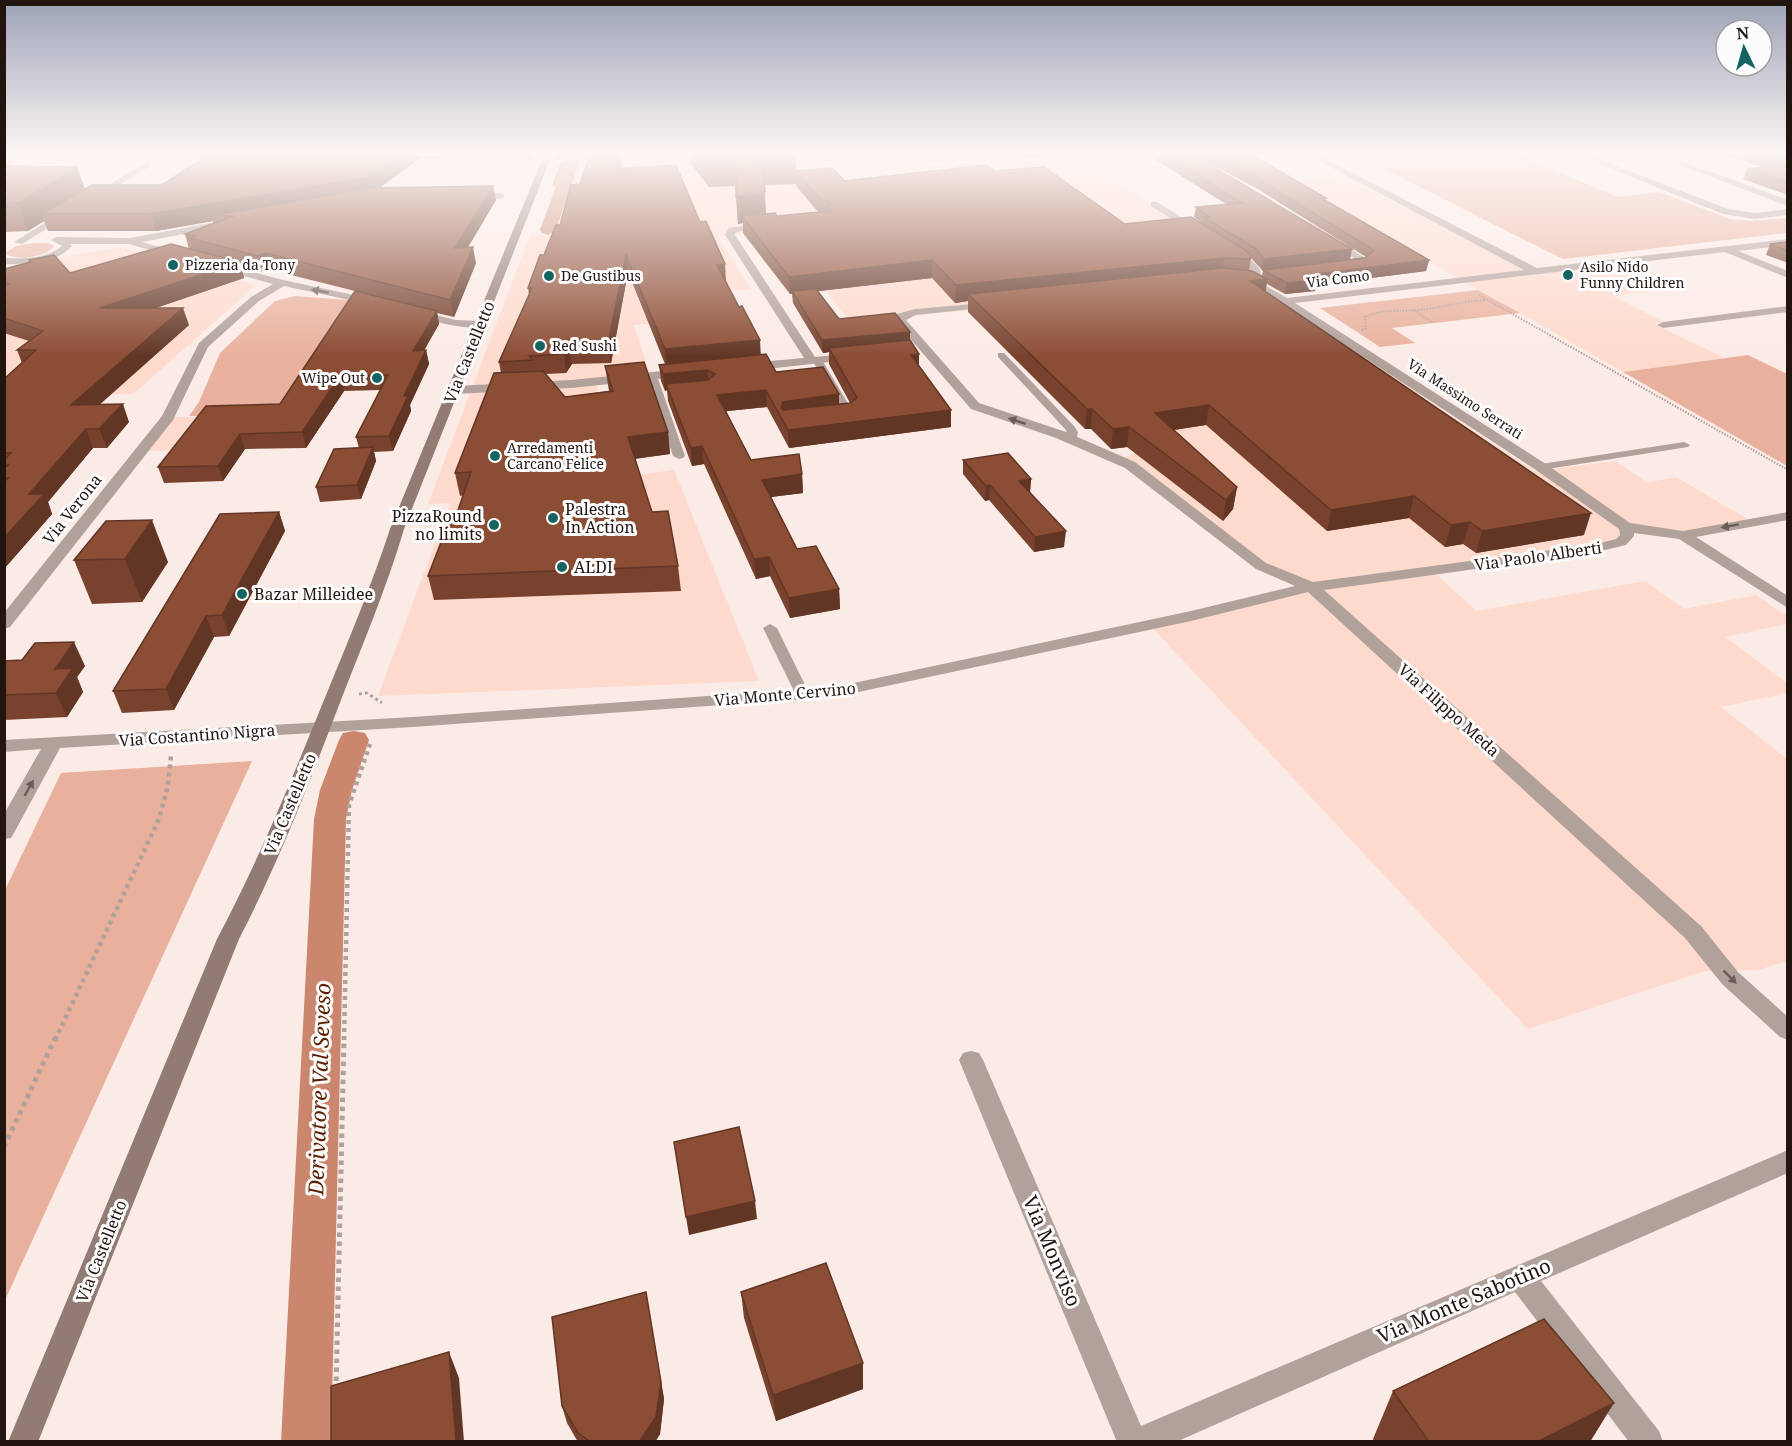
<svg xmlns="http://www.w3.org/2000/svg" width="1792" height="1446" viewBox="0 0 1792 1446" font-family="'Noto Serif',serif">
  <rect width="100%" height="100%" fill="#fbebe6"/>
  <g fill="#fedacd">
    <polygon points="1080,158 1246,266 1243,283 1278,302 1333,336 1534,471 1616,461 1647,483 1676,477 1751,521 1676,534 1621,528 1620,534 1615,540 1594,546 1431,570 1477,611 1645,581 1684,609 1756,595 1787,616 1787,624 1725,637 1787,683 1787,693 1721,707 1787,759 1787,961 1758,970 1705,971 1528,1029 1146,621 1304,587 1275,571 1123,458 1148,448 1000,307 850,322 780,230 718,236 751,289 677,295 680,322 634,325 650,374 595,379 620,477 674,470 759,681 378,696 450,503 428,504 530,235 599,233 596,192 560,192 561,190 570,185 578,163 638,163 644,159 920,164 922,167"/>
    <polygon points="1348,176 1533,273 1612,264 1666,289 1613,296 1663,322 1654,324 1724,358 1623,372 1288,181"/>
    <polygon points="120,247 256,285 133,394 5,394 5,268"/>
    <polygon points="285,415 262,448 146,451 174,417"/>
  </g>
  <g fill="#e9b19d">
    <polygon points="1356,155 1518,155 1618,197 1659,192 1730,219 1752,221 1787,218 1787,233 1563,259"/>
    <path d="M33,243H48L54,246C46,257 15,262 5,253L16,246Z"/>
    <polygon points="1478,290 1520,313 1392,328 1415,343 1380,347 1320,308"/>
    <polygon points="295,296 360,301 285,415 189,416 199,402 220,353 275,301"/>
    <polygon points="1748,355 1787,374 1787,466 1623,372"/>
    <polygon points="252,761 5,1300 5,890 61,773"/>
  </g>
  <g fill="#cb876d" stroke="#986551" stroke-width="1.5">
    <polygon points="5,155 533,155 532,159"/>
    <path d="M557,155H1076C902,164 728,153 555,159Z"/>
    <polygon points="567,162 578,163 570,185 566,186 565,189 558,189 559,187 553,185 561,164"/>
  </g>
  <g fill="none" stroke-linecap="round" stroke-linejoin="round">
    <g fill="#cb876d" fill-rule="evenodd">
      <polygon points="572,158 579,162 556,230 548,235 542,233 540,230 565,162"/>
      <polygon points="354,731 365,733 369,740 352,790 346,819 331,1442 281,1442 314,819 320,790 339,740 343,733"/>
    </g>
    <g stroke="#b0a19c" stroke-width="2" stroke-dasharray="1.5 1.5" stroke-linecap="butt">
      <polyline points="28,157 123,158"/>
      <polyline points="616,158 695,158"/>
      <polyline points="160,159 204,159"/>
      <polyline points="793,160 946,161 1098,155"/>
      <polyline points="412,161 528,160"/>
      <polyline points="565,161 593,159"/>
      <polyline points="1479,295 1788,470"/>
      <polyline points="1413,310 1432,322"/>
      <path d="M1362,330L1366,328L1365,317C1384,308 1401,312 1421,310C1443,307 1463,301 1486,300"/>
    </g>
    <polyline stroke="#b0a19c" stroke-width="3" stroke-dasharray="3 3" stroke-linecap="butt" points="359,694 367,693 382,703"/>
    <g stroke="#b0a19c" stroke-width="4.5" stroke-dasharray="4 4" stroke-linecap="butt">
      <polyline points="55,1040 159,819 168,785 171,756"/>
      <polyline points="344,1040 349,805 370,744"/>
    </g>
    <g stroke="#b0a19c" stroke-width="5" stroke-dasharray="4.5 4.5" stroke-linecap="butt">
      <polyline points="4,1147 55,1038"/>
      <polyline points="336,1390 344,1038"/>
    </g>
    <g fill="#b1a19b" fill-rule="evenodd">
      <polygon points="998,353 1004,353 1074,426 1078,432 1076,442 1068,442 1066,430 998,357"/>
      <polygon points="814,358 822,360 855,415 854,417 844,419 839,416 843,413 812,360"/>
      <polygon points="652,373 657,376 685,456 683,458 679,459 673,456 647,376"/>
      <polygon points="1684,442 1690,445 1688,447 1541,470 1535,467 1541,464"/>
      <polygon points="770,624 777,628 810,695 808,698 803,699 796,695 763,628"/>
    </g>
    <g fill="#b1a19b" fill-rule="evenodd">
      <path d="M1308,155H1318L1537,268L1788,239V245L1738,251L1788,271V278L1725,252L1295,303L1546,464L1630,523L1683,531L1788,512V520L1696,537L1788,596V608L1679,539L1634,533V536L1626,545L1597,552L1324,590L1701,926L1738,972L1788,1017V1040L1780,1037L1722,984L1685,938L1308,592L1191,621L835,697L413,727L60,748L14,833L11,838L4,839V814L41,749L4,752V740L413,717L835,687L1191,611L1295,586L1256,569L1125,468L1056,438L971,409L894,320L897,314L915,309L995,302V306L991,307L916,315L906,320L979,403L1066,432L1135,462L1266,563L1313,582L1597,544L1616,539L1620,535L1619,529L1536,470L1281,303L1255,287L1239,283V279H1249L1250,270L1226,253V249C1234,248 1254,260 1259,268C1262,272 1261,277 1259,282L1287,298L1524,270Z"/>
      <polygon points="1577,155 1588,155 1728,209 1755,213 1788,209 1788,215 1755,219 1723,214"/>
      <polygon points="1654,155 1665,155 1788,200 1788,206"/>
      <polygon points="12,157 16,160 4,166 4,160"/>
      <polygon points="146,162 149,163 149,167 96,199 89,197"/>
      <polygon points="472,193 501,193 505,196 501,199 469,198 468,196"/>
      <polygon points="1151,202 1157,202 1201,230 1193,232 1151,206"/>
      <polygon points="64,211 72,213 22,244 14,242"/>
      <path d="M222,221L227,224L225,226L142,242L182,253L183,255L178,258L129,244H70L72,246C56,264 27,265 4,264V258C24,259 46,259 62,246L51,240L56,237L130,238Z"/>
      <polygon points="767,222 772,225 770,227 736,232 735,235 815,357 853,353 859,357 857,359 749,371 743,367 749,363 804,358 725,235 729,228"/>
      <polygon points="1329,239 1335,239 1370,261 1354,267 1346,267 1346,263 1357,260 1329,243"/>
      <polygon points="219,263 283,280 373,299 378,302 373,305 284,286 259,301 208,347 173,420 10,627 4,629 4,613 162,416 199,343 251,297 273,284 215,268 214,266"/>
      <polygon points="1788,306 1788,312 1663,328 1657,325 1663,322"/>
      <path d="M414,310L456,320L480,321L486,324C472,334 427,319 410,315L409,313Z"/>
      <polygon points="683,369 689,373 687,376 571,388 454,394 448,390 454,386 571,380"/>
      <polygon points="971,1051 979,1053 983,1060 1141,1426 1788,1150 1788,1173 1541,1281 1659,1431 1663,1442 1629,1442 1515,1292 1176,1442 1117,1442 959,1060 963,1053"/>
    </g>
    <path fill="#927b73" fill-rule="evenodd" d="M544,155H552L404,529C387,587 363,643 341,700C310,781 279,862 239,939L38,1442H8L217,939C258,862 291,781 324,700C347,644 371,587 390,529Z"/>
  </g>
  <g fill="#78422e" fill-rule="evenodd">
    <polygon points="208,155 424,155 379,188 496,200 468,247 476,263 454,317 437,313 439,324 424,350 426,350 429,364 410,405 411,411 393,451 374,452 376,461 361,499 320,502 316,487 359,448 356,437 380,390 344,391 306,448 245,449 223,481 164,483 158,467 280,404 355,291 271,270 263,272 241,266 244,278 156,308 189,325 99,404 129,422 107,448 93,448 48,502 52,514 4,569 4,379 22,363 17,350 29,341 4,333 4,269 30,262 29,260 70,273 189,249 185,234 213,223 213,221 156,231 48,231 44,221 28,231 4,232 4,166 77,167 85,189 162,185"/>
    <path d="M590,155H620L622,166L621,169L700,222L726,281L761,355L776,372L839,404L850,403L829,364V352L823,353L793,303L792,294H790L743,233V223L738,224L736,186L709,187L691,164V155H796V171L845,181L995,171L1125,224H1203L1194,217L1196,207L1226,204L1151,157L1152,155H1252L1326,198V201L1429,260L1426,271L1316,285L1315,291L1285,294L1267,284L1265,291L1584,535L1476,553L1463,544L1445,547L1409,518L1327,531L1206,425L1174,430L1237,487L1233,509L1223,521L1127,447L1111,449L1091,429H1085L968,312V301L955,303L932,278L818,291L839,319L910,332V340L919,354V366L951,427L789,448L767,407L726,411L751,460L802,474L803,493L771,497L797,549L839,589L840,609L790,618L770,576L756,579L704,464L692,466L668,401L667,390L665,391L661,381L659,365L665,364L628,272L611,363L572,364L566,373L546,374L565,397L609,391L605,366L668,432L670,454L635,459L652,512L678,566L681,591L434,600L428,576L455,519L464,495L460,496L455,473L501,373L499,362L529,295L528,288L544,255L560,225L580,184ZM1199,158L1256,188L1366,257L1350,259ZM796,184V186L818,212L777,216L766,214L764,185ZM1251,258L1262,270L1339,261L1263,270L1262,276L1249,271Z"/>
    <polygon points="1726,155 1788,155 1788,195 1743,179 1747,169 1762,167"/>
    <polygon points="1788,242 1788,263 1766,255 1770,244"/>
    <polygon points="963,460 1031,479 1030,492 1064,547 1034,552 989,500 985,501 963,474"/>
    <polygon points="279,512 285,531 229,636 214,637 174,710 122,713 113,691"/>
    <polygon points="106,521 168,562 142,602 92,604 74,560"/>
    <polygon points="4,661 85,666 77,677 83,692 67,717 4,720"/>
    <polygon points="741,1292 863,1363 863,1389 776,1421 744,1318"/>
    <polygon points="649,1310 664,1399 660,1434 655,1442 578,1442 567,1423 562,1406"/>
    <polygon points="1393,1391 1590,1442 1374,1442 1373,1439"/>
  </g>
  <g fill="#623625">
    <polygon points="401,155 424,155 373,193 234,216 211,216 213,221 156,231 151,214"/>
    <polygon points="619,155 620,155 622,166 618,184 616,169"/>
    <polygon points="77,167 86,193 42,214 44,221 28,231 18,203"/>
    <polygon points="493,186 496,200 458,264 455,248"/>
    <polygon points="765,192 766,218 742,216 743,223 738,224 736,197"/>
    <polygon points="473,247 476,263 454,317 450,300"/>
    <polygon points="1352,249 1350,260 1262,270 1264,259"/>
    <polygon points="266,253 271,270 263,272 258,256"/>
    <polygon points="626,255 628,272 611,363 608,344"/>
    <polygon points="1224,258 1222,275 968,294 968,301 955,303 956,285"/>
    <polygon points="932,260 932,278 794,294 792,291 792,294 790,294 789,277"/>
    <polygon points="1429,260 1426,271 1316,285 1315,291 1285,294 1287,283 1309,275"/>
    <polygon points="240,262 244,278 105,325 100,308"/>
    <polygon points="725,264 726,281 718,282 717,265"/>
    <polygon points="1267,279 1265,297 1250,281"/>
    <polygon points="183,308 189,325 78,424 71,405"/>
    <polygon points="437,311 439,324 416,365 413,351"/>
    <polygon points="910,332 910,344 829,348 829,352 823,353 822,340"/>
    <polygon points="760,340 761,359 667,368 665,349"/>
    <polygon points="569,345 572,364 566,373 564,354"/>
    <polygon points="426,350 429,364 410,405 411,411 393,451 389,436 404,396"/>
    <polygon points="919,354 919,371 911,355"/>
    <polygon points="707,370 709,387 666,384 667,390 665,391 663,374"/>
    <polygon points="340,376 344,391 306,448 302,432"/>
    <polygon points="766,390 767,407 719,412 717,395"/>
    <polygon points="839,394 839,411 783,419 781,408 783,402"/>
    <polygon points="123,404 129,422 107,448 99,429"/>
    <polygon points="1209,405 1206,425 1153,433 1155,413"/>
    <polygon points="1087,409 1092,409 1091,429 1085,429"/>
    <polygon points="951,410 951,427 789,448 788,430"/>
    <polygon points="1129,427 1127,447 1111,449 1113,429"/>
    <polygon points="86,429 93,448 48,502 52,514 4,569 4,538 29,494"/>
    <polygon points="668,432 670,454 631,459 628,437"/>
    <polygon points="240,434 245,449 223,481 218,466"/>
    <polygon points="702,446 704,464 692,466 691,448"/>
    <polygon points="373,447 376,461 361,499 357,485"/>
    <polygon points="802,474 803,493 763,498 762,480"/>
    <polygon points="1031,479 1030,493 1019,481"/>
    <polygon points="990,485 989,500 985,501 986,486"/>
    <polygon points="1237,487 1233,509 1223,521 1226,500"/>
    <polygon points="1414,496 1409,518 1327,531 1331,510"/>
    <polygon points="279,512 285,531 229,636 222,615"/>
    <polygon points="1591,513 1584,535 1476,553 1482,531"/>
    <polygon points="152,520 168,562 142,602 125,559"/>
    <polygon points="1470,522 1463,544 1445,547 1451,525"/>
    <polygon points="1066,531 1064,547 1034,552 1035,537"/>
    <polygon points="769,557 770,576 756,579 754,559"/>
    <polygon points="839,589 840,609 790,618 789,598"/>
    <polygon points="206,616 214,637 174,710 166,689"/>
    <polygon points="74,642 85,666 77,677 83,692 67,717 56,693 55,669"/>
    <polygon points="755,1201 757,1219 689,1235 686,1217"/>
    <polygon points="646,1292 664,1399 660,1434 655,1442 639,1442"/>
    <polygon points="449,1352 459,1378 464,1442 456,1442"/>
    <polygon points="863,1363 863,1389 776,1421 773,1395"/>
    <polygon points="1614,1403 1590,1442 1537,1442"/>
  </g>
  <g fill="#8c4d35" stroke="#623625" stroke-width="1.5">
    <polygon points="208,155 401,155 370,177 151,214 42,214 92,185 162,185"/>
    <polygon points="590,155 619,155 616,169 676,165 700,222 706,221 725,264 717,265 739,307 742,306 760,340 665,349 626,255 608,344 569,345 564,354 529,356 533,360 499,362 532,288 528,288 540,255 544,255 556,225 560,225 571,185 580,184"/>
    <polygon points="701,155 795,155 795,159 757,160 756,164 762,164 765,192 736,197 736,160 707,161"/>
    <polygon points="1164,155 1193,155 1352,249 1264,259 1255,248 1203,217 1210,217 1196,207 1242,203"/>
    <polygon points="1211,155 1252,155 1326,198 1321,198 1429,260 1309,275 1317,280 1287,283 1263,270 1365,258 1374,250 1258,179"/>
    <polygon points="1757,155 1788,155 1788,183 1747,169 1786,165"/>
    <polygon points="986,165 995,171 1044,167 1125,224 1191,217 1245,250 1251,256 1250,259 1224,258 956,285 932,260 789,277 742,216 775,213 777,216 831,211 828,207 831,205 830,202 821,199 795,171 832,168 845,181"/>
    <polygon points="4,166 77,167 64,174 68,174 18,203 4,203"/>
    <polygon points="493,186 455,248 473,247 450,300 266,253 258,256 189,238 195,236 185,234 234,216 211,216 369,188"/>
    <polygon points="1788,242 1788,251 1770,244"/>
    <polygon points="171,244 240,262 100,308 183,308 71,405 123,404 99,429 86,429 29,494 44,494 4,538 4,482 8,478 4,478 4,469 8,465 4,466 4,460 11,453 4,453 4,379 36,350 17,350 43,331 4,318 4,285 9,284 4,282 4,269 31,262 29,260 54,255 70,273"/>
    <polygon points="1224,268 1252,271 1267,279 1250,281 1591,513 1482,531 1470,522 1451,525 1414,496 1331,510 1209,405 1155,413 1237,487 1226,500 1129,427 1113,429 1092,409 1087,409 968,294"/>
    <polygon points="816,289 839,319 895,313 910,332 822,340 792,291"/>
    <polygon points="355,291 437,311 413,351 426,350 404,396 408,396 389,436 356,437 388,375 340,376 302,432 240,434 218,466 158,467 206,406 280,404"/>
    <polygon points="910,340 919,354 911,355 951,410 788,430 766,390 717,395 751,460 799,454 802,474 762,480 797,549 816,546 839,589 789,598 769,557 754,559 702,446 691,448 666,384 708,380 715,374 707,370 663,374 659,365 766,354 776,372 823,367 839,394 783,402 781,408 783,410 850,403 857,398 829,348"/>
    <polygon points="644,362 668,432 628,437 652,512 668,511 678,566 428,576 450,519 455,519 471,472 455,473 494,373 543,371 565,397 613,391 605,366"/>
    <polygon points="373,447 357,485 316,487 334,449"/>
    <polygon points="1008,453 1031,479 1019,481 1066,531 1035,537 990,485 986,486 963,460"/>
    <polygon points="279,512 222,615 206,616 166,689 113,691 220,514"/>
    <polygon points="152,520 125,559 74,560 106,521"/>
    <polygon points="74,642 55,669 73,668 56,693 4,695 4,661 22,660 35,643"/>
    <polygon points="739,1127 755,1201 686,1217 674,1142"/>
    <polygon points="826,1263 863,1363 773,1395 741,1292"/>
    <polygon points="646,1292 661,1382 656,1417 639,1442 591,1442 578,1433 562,1406 552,1317"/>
    <polygon points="1544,1319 1614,1403 1537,1442 1429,1442 1393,1391"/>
    <polygon points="449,1352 456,1442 331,1442 331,1386"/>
  </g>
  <defs><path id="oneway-solid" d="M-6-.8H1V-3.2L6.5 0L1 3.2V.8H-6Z" transform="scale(1.5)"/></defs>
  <g fill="#6a5b56">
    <use href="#oneway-solid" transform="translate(320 291) rotate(-169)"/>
    <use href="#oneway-solid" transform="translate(1017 421) rotate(-162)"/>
    <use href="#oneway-solid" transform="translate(1730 526) rotate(170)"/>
    <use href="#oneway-solid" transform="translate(29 788) rotate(-61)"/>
    <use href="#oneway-solid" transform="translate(1730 977) rotate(45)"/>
  </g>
  <linearGradient id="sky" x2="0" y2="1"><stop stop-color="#9ca2b7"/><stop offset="0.43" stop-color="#fdf6f4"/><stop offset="1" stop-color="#fdf6f4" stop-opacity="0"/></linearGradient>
  <rect width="1792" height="357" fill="url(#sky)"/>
  <g fill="#156461" stroke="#fcfcfc" stroke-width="2">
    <circle cx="173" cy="265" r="6"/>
    <circle cx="1568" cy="275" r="6"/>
    <circle cx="549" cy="276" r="6"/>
    <circle cx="540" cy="346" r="6"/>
    <circle cx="377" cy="378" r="6"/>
    <circle cx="495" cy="456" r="6"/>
    <circle cx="553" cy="518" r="6"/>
    <circle cx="494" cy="525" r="6"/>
    <circle cx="562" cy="567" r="6"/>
    <circle cx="242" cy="594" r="6"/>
  </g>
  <g text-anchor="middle" stroke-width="6" stroke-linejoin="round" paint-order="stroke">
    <g font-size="14" fill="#221510" stroke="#fcfcfc" text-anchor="start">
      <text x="185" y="270">Pizzeria da Tony</text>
      <text x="1580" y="272">Asilo Nido<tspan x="1580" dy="16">Funny Children</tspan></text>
      <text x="561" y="281">De Gustibus</text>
      <text x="552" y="351">Red Sushi</text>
      <text x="365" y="383" text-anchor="end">Wipe Out</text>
      <text x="507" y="453">Arredamenti<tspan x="507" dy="16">Carcano Felice</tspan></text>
    </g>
    <g font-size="14" fill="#221510" stroke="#fcfcfc">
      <text transform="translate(1338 279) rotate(-7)" y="5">Via Como</text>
      <text transform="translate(1465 399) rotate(33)" y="5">Via Massimo Serrati</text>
    </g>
    <g font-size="16" fill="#221510" stroke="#fcfcfc">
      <text transform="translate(469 352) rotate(-68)" y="6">Via Castelletto</text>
      <text transform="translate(72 509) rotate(-52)" y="6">Via Verona</text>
      <text transform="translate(1538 556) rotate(-8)" y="6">Via Paolo Alberti</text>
      <text transform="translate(785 694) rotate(-5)" y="6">Via Monte Cervino</text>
      <text transform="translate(1449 710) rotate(42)" y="6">Via Filippo Meda</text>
      <text transform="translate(197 735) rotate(-4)" y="6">Via Costantino Nigra</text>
      <text transform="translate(290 804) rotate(-67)" y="6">Via Castelletto</text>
      <text transform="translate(101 1251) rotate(-68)" y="6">Via Castelletto</text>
    </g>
    <g font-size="16" fill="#221510" stroke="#fcfcfc" text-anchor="start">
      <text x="565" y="515">Palestra<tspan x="565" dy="18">In Action</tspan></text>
      <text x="482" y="522" text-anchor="end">PizzaRound<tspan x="482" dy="18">no limits</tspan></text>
      <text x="574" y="573">ALDI</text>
      <text x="254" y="600">Bazar Milleidee</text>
    </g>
    <g font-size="20" fill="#221510" stroke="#fcfcfc">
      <text transform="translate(1052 1251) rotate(67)" y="7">Via Monviso</text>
      <text transform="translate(1464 1301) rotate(-23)" y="7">Via Monte Sabotino</text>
    </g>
    <g font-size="21" font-style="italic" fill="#5d1f02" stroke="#fcfcfc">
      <text transform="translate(320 1089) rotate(-88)" y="7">Derivatore Val Seveso</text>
    </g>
  </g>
  <rect width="1792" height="1446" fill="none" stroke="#221510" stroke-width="12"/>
  <g transform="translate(1744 48) rotate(355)"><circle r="28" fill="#fcfcfc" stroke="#a5a09e" stroke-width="1.5"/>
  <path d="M0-4.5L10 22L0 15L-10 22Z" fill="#156461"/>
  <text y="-9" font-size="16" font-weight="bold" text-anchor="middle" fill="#221510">N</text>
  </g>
</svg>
